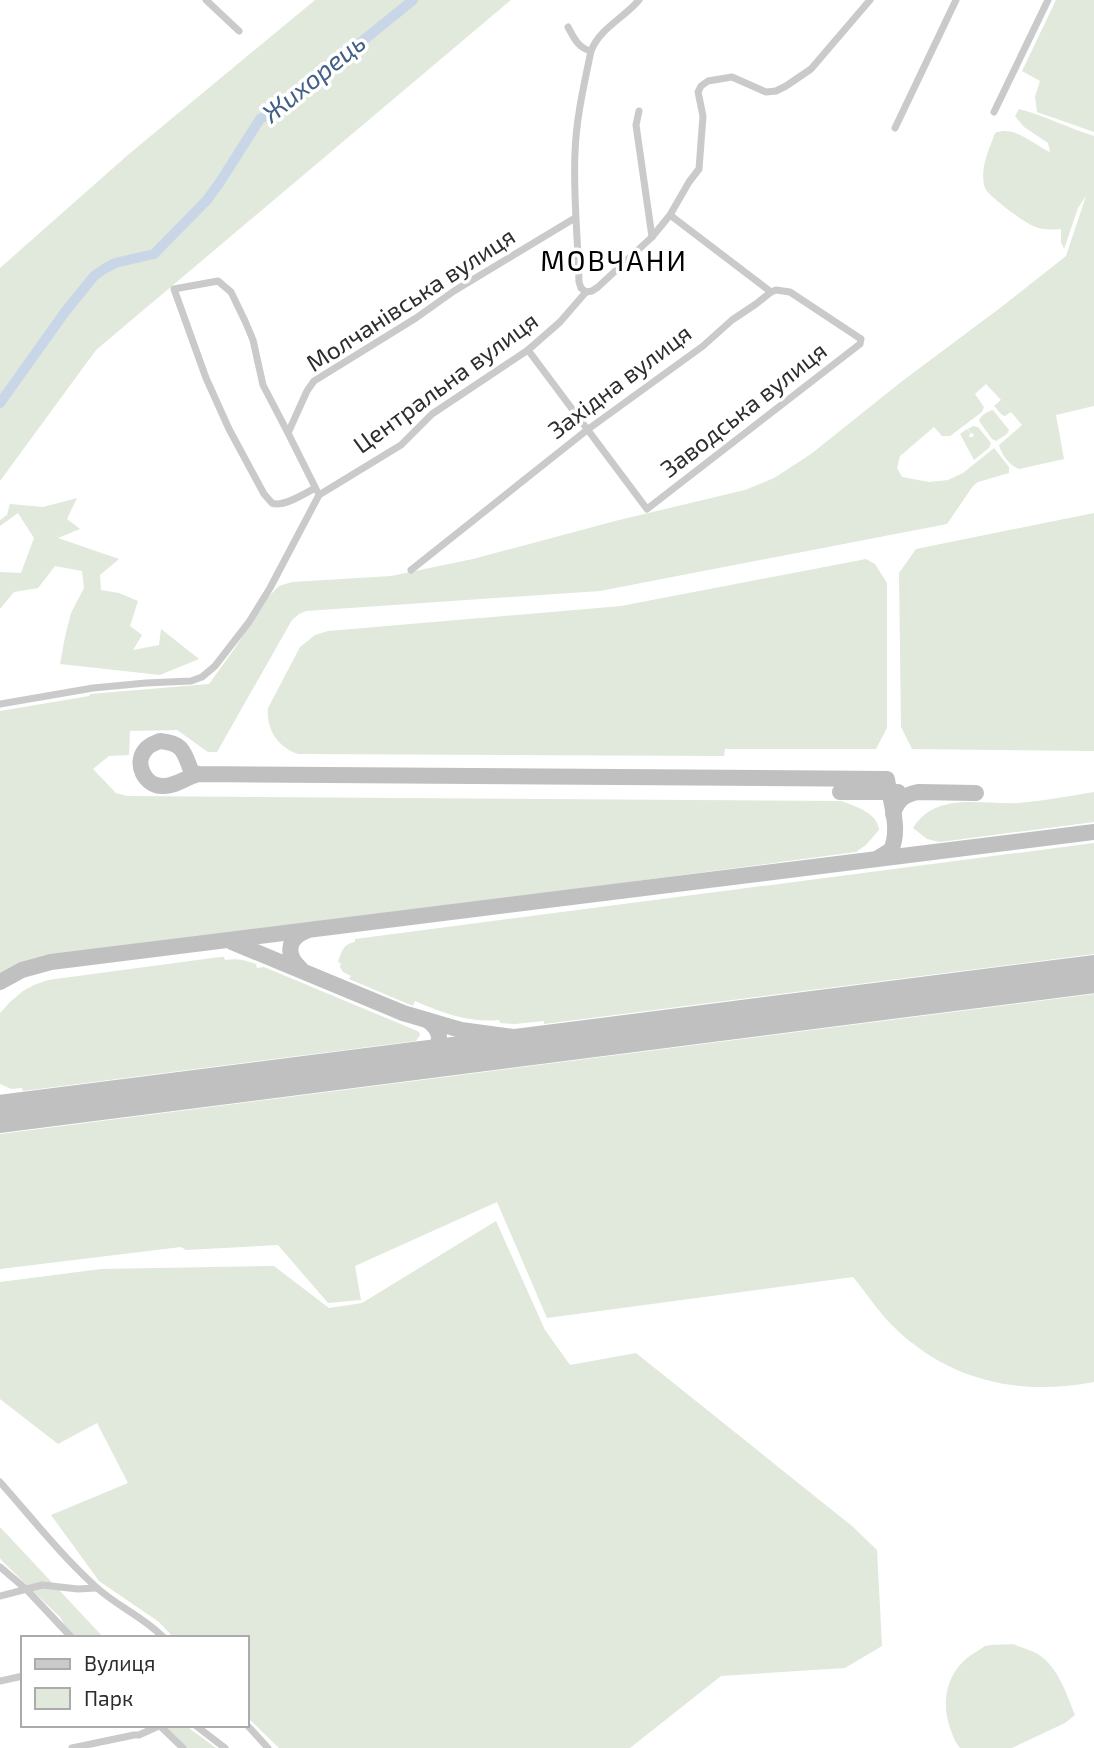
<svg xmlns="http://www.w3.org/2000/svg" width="1094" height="1748" viewBox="0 0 1094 1748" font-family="'Exo 2',sans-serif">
  <rect width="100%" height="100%" fill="#fff"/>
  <g fill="#e0e9db">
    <polygon points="315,0 511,0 96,350 0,481 0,268 129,154"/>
    <polygon points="1056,0 1094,0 1094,132 1037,112 1035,97 1040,81 1022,71"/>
    <path d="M1019,109C1045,116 1069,128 1094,136V406L1056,415L1064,459L1019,469C1010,466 1001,454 999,445L1022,425L1011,412L1005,416L1002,415L994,406L1001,400L986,384L975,394L984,407L982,412L950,436H942L934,427L900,456L897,468L902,477L929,482L948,480L963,473L994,448L1009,467V473L978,482L973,486L947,524L600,591L306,611L299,614L292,620L217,752H208L177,730L130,731L129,755L109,756L93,769L116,793L127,796L842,801C856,807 878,813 879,830L866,845L856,852L54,958L25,966L0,980V711L89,696L90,694L209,684L235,648L268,597L279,586L292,582L391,576L473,559L619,520L745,490L774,478L811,454L901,382L1004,305L1066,256L1086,196L1078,208L1064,249L1061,242V229C1052,230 1042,230 1033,226C1024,222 988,196 985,188C979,169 989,150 995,133C1015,125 1032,144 1050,152L1048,143L1024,127L1015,116Z"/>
    <path d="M993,410L1009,430L1007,434L996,441L992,439L979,421C980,416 988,411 993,410Z"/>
    <polygon points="973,426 978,427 991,443 989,448 974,460 960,434 967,429 970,433 969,437 973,437 974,434 970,433 968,429"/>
    <polygon points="77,498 67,519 80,529 58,538 119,559 100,575 101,590 119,593 138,601 130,626 142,635 133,650 159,645 161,629 199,659 160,675 60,664 65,637 71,613 84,588 82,571 55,566 38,588 14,592 0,609 0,572 21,573 34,538 18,513 0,526 0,520 7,515 10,504 43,507"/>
    <polygon points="1094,513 1094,751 912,749 901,727 899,573 916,549"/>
    <path d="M866,559L875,564L887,583V728L876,749H725L724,756L298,754C278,747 266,730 268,708L300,647L315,635L328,631L621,606Z"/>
    <path d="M1094,792V822L940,842L927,839L913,828C936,791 981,805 1018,803C1043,801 1069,796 1094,792Z"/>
    <path d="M1094,843V954L544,1024V1021L515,1024L500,1023L499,1020C469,1023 443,1013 415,1001L413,1006L349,979L351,976L343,972L340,967L341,963L338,962C342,951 343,944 355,942V939Z"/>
    <path d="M220,957H224L225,960C237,958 245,960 256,964L257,968L264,967L415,1030L419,1032L420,1035L416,1041L23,1091L22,1088L11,1089L0,1084V1013L10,1002L23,991L34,985L48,980Z"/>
    <path d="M1094,994V1382C1022,1396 953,1382 898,1331C881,1316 868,1295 853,1277L547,1318L497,1202L355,1266L361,1300L328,1303L278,1245L186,1250L181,1247L0,1269V1134Z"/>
    <polygon points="496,1221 545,1330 570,1365 636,1353 852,1526 877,1550 882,1646 845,1668 721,1676 630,1748 279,1748 247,1717 247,1638 174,1638 159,1622 99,1581 51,1515 128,1483 97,1423 58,1444 0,1399 0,1282 101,1269 274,1266 329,1308 362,1303"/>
    <polygon points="0,1527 104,1638 76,1638 65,1626 60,1617 2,1561 0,1558"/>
    <path d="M1013,1644C1020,1647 1027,1649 1034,1652C1057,1663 1066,1693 1075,1715L1065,1723L1012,1748H960C955,1742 953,1736 950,1728C940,1699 948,1668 976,1652C979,1650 982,1648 985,1646C993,1644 1005,1645 1013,1644Z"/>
    <polygon points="160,1725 185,1725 216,1748 183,1748"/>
  </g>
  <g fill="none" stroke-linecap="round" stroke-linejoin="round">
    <polyline stroke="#c9d6e8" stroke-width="10" points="0,403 65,312 94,276 104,269 115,263 154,254 207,200 220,182 260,119 288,104 316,80 327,67 360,43 413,0"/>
    <g stroke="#c0c0c0" stroke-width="16">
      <path d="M199,774C186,777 175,787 162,786C145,786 133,763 146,749C149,745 155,743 160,741C184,743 184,753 192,773L199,774L887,779C890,801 901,829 891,850L878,858"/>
      <polyline points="840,792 898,792"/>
      <path d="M893,814C897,800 904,795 918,792L976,793"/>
      <polyline points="232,942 403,1013 461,1030 520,1038 549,1040 589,1039"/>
      <path d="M301,969C286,956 286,939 306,931"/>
      <polyline points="0,982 22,970 51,962 1094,832"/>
      <path d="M421,1060C440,1050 447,1034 427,1020"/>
      <polyline points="0,1112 11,1112"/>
    </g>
    <polyline stroke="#c0c0c0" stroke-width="38" points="0,1114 1094,974"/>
    <g stroke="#cacaca" stroke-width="7">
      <polyline points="206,0 239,31"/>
      <path d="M568,27C574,38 578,48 591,51"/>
      <polyline points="639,111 636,125 652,237"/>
      <polyline points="994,112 1048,0"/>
      <polyline points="895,128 956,0"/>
      <polyline points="670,215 771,292"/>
      <path d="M586,292L581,288L579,282C578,239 573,196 575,153C576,119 584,85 591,51C600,28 624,18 639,0"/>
      <path d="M288,433L263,385L253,340L245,321L231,292L218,281L174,289L206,378L229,429L264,494C266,496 270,501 272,503C282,508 306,493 315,488"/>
      <polyline points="317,491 288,433 307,391 314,381 416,318 454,291 575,218"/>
      <polyline points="411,570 587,430 703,346 732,320 756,304 771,292 776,290 790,292 861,339 860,344 647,509 528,350"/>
      <polyline points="0,704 93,688 146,683 191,681 202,677 215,666 249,622 270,588 319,495 401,445 432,414 528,350 560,322 586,292 592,291 598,287 652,237 670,215 689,182 699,169 703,116 698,92 701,86 708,81 732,77 766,92 776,91 786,86 811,69 870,0"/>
      <path d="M0,1482C31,1517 60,1554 95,1586C116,1606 144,1617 164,1638"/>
      <polyline points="0,1567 27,1590 72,1638"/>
      <polyline points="0,1596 42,1585 78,1589 96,1588"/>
      <polyline points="0,1681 23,1676"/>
      <polyline points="159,1725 183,1748"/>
      <polyline points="195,1725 225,1748"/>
      <polyline points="247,1725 268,1748"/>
      <polyline points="72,1748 134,1735 139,1735 161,1725"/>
    </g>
  </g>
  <g text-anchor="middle" stroke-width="7" stroke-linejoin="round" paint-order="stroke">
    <g font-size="24" fill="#2d2d2d" stroke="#fff">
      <text transform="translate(411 300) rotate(-33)" y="8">Молчанівська вулиця</text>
      <text transform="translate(620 382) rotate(-37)" y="8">Західна вулиця</text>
      <text transform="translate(446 383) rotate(-36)" y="8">Центральна вулиця</text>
      <text transform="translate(744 410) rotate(-38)" y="8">Заводська вулиця</text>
    </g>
    <g font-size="26" font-style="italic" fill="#426087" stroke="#fff">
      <text transform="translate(314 78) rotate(-39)" y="9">Жихорець</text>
    </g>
    <g font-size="28" letter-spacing="2" fill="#000" stroke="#fff">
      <text x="614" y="271">МОВЧАНИ</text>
    </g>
  </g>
  <rect x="21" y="1636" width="228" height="91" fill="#ffffff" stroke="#ababab" stroke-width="2"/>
  <rect x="35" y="1659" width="35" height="10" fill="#cacaca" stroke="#ababab" stroke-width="2"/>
  <text x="84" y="1671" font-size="21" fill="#2d2d2d">Вулиця</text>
  <rect x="35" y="1688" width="35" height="21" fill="#e0e9db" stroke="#ababab" stroke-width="2"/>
  <text x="84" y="1706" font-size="21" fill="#2d2d2d">Парк</text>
</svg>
